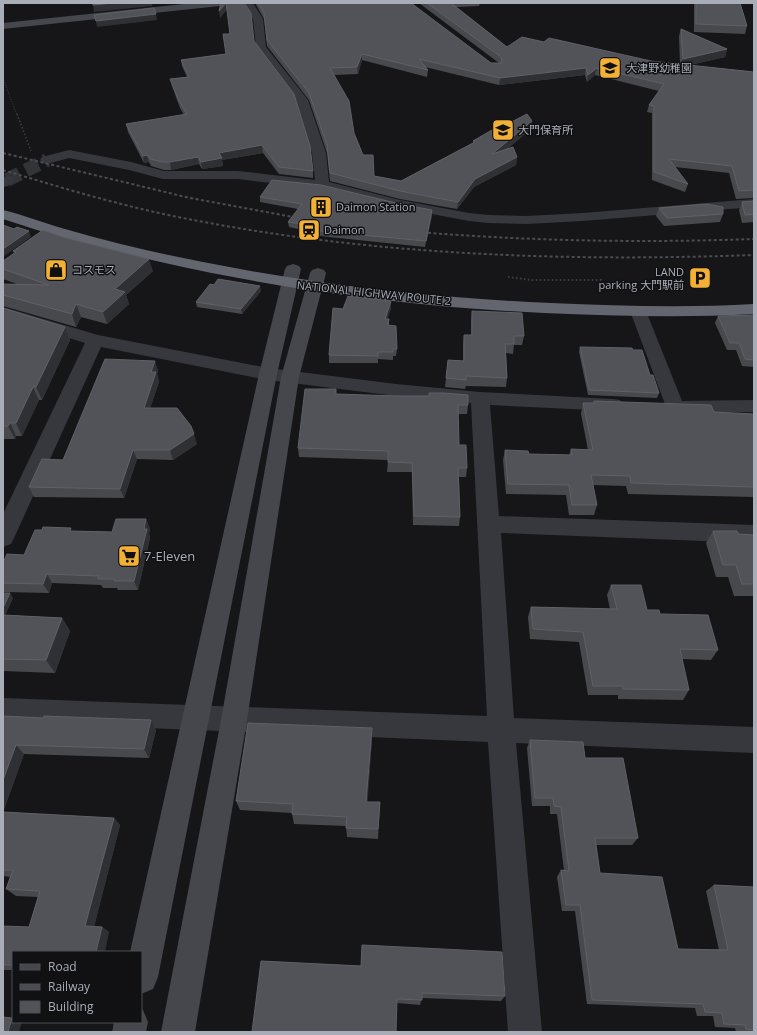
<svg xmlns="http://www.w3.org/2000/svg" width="757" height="1035" viewBox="0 0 757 1035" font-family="'Open Sans','Noto Sans JP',sans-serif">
  <rect width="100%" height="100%" fill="#161618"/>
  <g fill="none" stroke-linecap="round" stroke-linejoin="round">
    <polyline stroke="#333438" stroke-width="14" stroke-dasharray="14 7" stroke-linecap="butt" points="7,180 47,160"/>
    <polyline stroke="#3d3f44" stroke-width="1" stroke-dasharray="1 1.5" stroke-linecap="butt" points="3,78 17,115"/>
    <polyline stroke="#3d3f44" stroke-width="1.5" stroke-dasharray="1.5 2" stroke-linecap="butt" points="17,114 31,151"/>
    <polyline stroke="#3d3f44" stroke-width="2" stroke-dasharray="1.5 2.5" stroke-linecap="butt" points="508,277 532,280 601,280 602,284"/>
    <g fill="#37383d" fill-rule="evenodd">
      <polygon points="243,3 253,3 263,19 266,47 308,100 326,153 329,182 400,200 469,213 488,215 526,216 583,213 754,199 754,207 583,221 526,224 488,223 469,221 400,208 322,189 238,179 163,179 129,170 69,158 47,164 42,163 40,160 42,157 69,150 131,162 164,171 238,171 315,180 312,153 296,100 256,47 253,19"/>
      <polygon points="7,176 12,177 14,180 8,186 3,187 3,177"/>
      <polygon points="638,306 644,307 646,311 682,401 754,400 754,412 675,413 668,412 630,311 632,307"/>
      <polygon points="3,307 98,335 268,368 396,384 480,392 613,399 620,400 623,405 620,410 613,411 490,405 499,516 754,525 754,543 501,533 514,718 754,727 754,753 516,743 542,1032 508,1032 488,742 3,722 3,698 487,716 471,403 396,396 268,380 101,347 14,538 11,544 3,547 3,514 85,343 3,317"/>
    </g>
    <g fill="#45474d" fill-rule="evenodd">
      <polygon points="193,3 225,3 220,6 3,29 3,23"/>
      <polygon points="293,264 299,266 301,269 277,374 158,977 153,989 141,994 141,952 130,952 259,374 285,269 287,266"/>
      <polygon points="318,268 324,270 326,273 299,377 247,720 195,1032 161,1032 221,720 281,377 310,273 312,270"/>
      <polygon points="141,1009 143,1010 148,1022 146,1032 112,1032 114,1022 141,1022"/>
    </g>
    <path fill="#63666e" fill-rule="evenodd" d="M3,210C24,215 44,223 65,229C110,242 156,253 203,262C318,285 434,298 551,303C619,306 687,308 754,304V314C684,318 614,316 544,313C416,307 290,291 165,263C110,251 56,237 3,219Z"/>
    <g stroke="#4a4c52" stroke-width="2" stroke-dasharray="3 2.5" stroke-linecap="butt">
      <polyline points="3,153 190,198 304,219"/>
      <path d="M3,170C59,187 115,204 173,216C364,255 559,262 754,255"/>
      <path d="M417,232C529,241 641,243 754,239"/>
    </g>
  </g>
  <g fill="#47494d">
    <polygon points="221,3 244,3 254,41 313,171 313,178 279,174 263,153 222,160 223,166 202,169 199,164 171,170 164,170 151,166 149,162 144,163 128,132 126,124 184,115 180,108 172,86 170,79 187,77 182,66 181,60 226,54 230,34 227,9 220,18"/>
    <polygon points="255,3 411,3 491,63 499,63 419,3 480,3 479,6 456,7 507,47 544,42 651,61 680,64 679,36 681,29 727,49 725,57 690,65 754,72 754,198 736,199 729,173 675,167 688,184 685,192 652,180 652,113 647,112 649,105 659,91 595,75 587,82 585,75 499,85 425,67 428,70 427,77 362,60 358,74 334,75 354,133 363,155 374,176 401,181 473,143 473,141 494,131 532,121 531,129 506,150 517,157 516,165 474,187 457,209 400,199 330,181 327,153 309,100 267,46 264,19"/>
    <polygon points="694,3 740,3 747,26 745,34 694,32"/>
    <polygon points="260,197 432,216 425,247 329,237 299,233 298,229 289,227 288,222 298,209 260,202"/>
    <polygon points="754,201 754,222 742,223 739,210 742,202"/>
    <polygon points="659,208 723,214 720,222 664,226 656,216"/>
    <polygon points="13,251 153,271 126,295 129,304 107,324 81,317 76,327 3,306 3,284 17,284 3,279 3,261 14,253"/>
    <polygon points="261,291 242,314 197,307 196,302"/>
    <polygon points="391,301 391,308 387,319 389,319 389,325 397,349 396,356 393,356 393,360 378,359 378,363 329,363 329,355 343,309"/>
    <polygon points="3,308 65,327 70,340 42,400 39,400 22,436 16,436 15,439 3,439"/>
    <polygon points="472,311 524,336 522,345 514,345 513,354 506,353 507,378 506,387 466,386 465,389 445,387 448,360 463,361 463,345 464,335 471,335 471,320"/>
    <polygon points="754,315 754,367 742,366 736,350 727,350 715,323 718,316"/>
    <polygon points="580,347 633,350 650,375 659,393 657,398 588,395 579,352"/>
    <polygon points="158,370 157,374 159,382 150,408 197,444 173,460 137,459 124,498 34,497 29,487 63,460"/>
    <polygon points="336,394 468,405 467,414 458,414 459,445 467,468 466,477 459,477 460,517 459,526 413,525 412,472 387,472 388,460 299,457 298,448"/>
    <polygon points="594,401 714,412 754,414 754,497 628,494 626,486 593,485 597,505 594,515 569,515 566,495 506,494 503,460 505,450 529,454 569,455 571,449 588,450 581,414 583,403 593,403"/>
    <polygon points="146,519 150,529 149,533 150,538 138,590 118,590 117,588 103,588 101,585 52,583 49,593 3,592 3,563 24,555 73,531 112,532"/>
    <polygon points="713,531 738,534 754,535 754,596 734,596 728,577 716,577 706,543"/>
    <polygon points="611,585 647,610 660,614 718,650 711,660 682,659 689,690 683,700 618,699 618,695 588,695 579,642 530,639 528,617 531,607 610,609 607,595"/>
    <polygon points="3,593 13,598 5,615 62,618 70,631 55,673 3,671"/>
    <polygon points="3,716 156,730 149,758 24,754 3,812 114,818 120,825 94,926 102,927 109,932 13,952 13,970 3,970 3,926 29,927 38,897 16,896 6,889 10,877 3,876"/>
    <polygon points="372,739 367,802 380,802 378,839 347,837 346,826 294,824 292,813 240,810 236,801"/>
    <polygon points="530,740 585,758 638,838 632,845 596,845 600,873 678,949 719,950 706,891 714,885 754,887 754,1032 736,1032 735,1028 715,1027 713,1016 697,1016 695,1008 587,1004 575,911 562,911 557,877 561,870 564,870 557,814 550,814 550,806 532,806 527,748"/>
    <polygon points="261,961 505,996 501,1001 422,998 420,1005 397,1003"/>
  </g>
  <g fill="#2f3033">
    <polygon points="114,3 152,3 152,6 94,12 93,5"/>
    <polygon points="226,3 227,9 220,18 219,11"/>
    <polygon points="156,14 157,20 97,27 96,21"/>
    <polygon points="727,49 725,57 680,67 683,59"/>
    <polygon points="362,54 362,60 358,74 357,67"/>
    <polygon points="586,68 585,75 499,85 500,78"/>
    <polygon points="597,68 595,75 587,82 588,75"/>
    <polygon points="532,121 531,129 491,162 492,154"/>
    <polygon points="262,145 263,153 222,160 223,166 202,169 201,162 219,153"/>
    <polygon points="147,155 149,162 144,163 143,156"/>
    <polygon points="198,157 199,164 171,170 170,162"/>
    <polygon points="517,157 516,165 474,187 457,209 458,202 475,179"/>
    <polygon points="432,210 432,216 425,247 426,241"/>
    <polygon points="29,231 31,237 3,257 3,249"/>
    <polygon points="149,259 153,271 126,295 129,304 107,324 103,312 115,289"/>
    <polygon points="260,286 261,291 242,314 241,309"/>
    <polygon points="391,301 391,308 385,326 385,319"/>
    <polygon points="76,304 81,317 76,327 72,314"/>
    <polygon points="65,327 70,340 42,400 36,387"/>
    <polygon points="155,361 158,370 157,374 159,382 147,418 144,408 151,372"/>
    <polygon points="33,387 39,400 22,436 16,423"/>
    <polygon points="10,423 16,436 15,439 8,426"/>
    <polygon points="194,434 197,444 173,460 170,450"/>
    <polygon points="133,450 137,459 124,498 120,489"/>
    <polygon points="146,519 150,529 149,533 150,538 138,590 134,581 144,529"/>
    <polygon points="47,574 52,583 49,593 43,584"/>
    <polygon points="10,593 13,598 3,620 3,608"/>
    <polygon points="62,618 70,631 55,673 46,660"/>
    <polygon points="151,720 156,730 149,758 144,749"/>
    <polygon points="372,728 372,739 367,811 366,802"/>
    <polygon points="16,745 24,754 3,812 3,780"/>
    <polygon points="114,818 120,825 93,932 85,926"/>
    <polygon points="102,927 109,932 105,952 96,952"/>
    <polygon points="12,1018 13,1018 13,1022 22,1022 19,1032 8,1032"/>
  </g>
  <g fill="#525359" stroke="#5f6168">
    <polygon points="92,3 114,3 93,5"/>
    <polygon points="221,3 226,3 219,11"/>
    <polygon points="226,3 244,3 251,13 254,41 294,94 310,146 313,171 279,167 262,145 219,153 222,158 201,162 198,157 170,162 163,162 150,159 147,155 143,156 126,124 187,114 179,101 170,79 189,77 181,60 226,54 223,34 230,34"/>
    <polygon points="258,3 411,3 491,63 501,63 502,60 501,57 427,3 451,3 507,47 522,37 544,42 549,38 651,61 754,72 754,190 739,191 732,166 669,159 688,184 654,172 654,106 649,105 664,84 597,68 588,75 586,68 500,78 419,59 428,70 362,54 357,67 330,68 349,101 354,133 363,155 373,155 374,176 401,181 475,142 473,141 492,130 494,131 527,114 532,121 492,154 513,147 517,157 475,179 458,202 400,191 330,173 327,145 309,93 267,40 264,13"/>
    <polygon points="696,3 740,3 747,26 696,24"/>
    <polygon points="154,8 156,14 96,21 94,15"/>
    <polygon points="681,29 727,49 683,59"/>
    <polygon points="272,180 321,185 400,204 432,210 426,241 329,232 298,228 301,224 288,222 302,204 260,197"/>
    <polygon points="754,201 754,214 745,215 742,202"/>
    <polygon points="707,204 723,207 723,214 667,218 659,208"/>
    <polygon points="3,225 14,229 17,227 29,231 3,249"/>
    <polygon points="43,230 63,237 149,259 115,289 125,292 103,312 76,304 72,314 3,295 3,284 49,285 3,269 3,261 16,252 13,251"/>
    <polygon points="218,279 260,286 241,309 196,302 210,284 214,285"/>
    <polygon points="348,296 391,301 385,319 389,319 388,325 396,326 397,349 393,349 393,352 378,352 378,356 329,355 333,308 343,309"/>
    <polygon points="3,308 65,327 36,387 33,387 16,423 10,423 8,426 3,426"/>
    <polygon points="472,311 522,313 524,336 514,336 514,344 505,344 507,378 466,376 466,380 446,378 448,360 464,361 464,335 472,335"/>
    <polygon points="754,315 754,360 745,359 739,343 730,343 718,316"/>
    <polygon points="580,347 632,348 633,350 642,350 650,375 653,375 659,393 589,390"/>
    <polygon points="105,359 155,361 151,372 156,372 144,408 177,408 191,426 194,434 170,450 133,450 120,489 29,487 42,459 63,460"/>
    <polygon points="305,389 336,389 336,394 398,396 429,396 429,393 444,393 468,395 468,405 458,405 459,445 466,445 467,468 458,468 460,517 414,516 412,463 388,462 388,451 298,448"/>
    <polygon points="594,401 711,405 714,412 754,414 754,487 631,483 630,476 591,475 597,505 572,505 569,485 508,484 505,450 528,451 529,454 572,455 571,449 593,450 583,403 595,403"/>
    <polygon points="116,519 146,519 144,529 147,529 134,581 114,581 115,579 98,579 99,576 47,574 43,584 3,583 3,563 7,554 24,555 35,530 42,530 43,527 71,528 70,531 112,532"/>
    <polygon points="713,531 737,531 738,534 754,535 754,584 742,584 736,565 723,565"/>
    <polygon points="611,585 641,585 647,610 659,610 660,614 708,615 718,650 680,649 689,690 623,689 623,686 593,686 583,632 533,629 531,607 617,609"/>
    <polygon points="3,593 10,593 3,608"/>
    <polygon points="3,615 62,618 46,660 3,659"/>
    <polygon points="3,716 43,718 44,716 151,720 144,749 16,745 3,780"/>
    <polygon points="248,723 372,728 366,802 380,802 378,829 346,828 347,817 292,814 293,804 236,801"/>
    <polygon points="530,740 583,742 585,758 623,758 638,838 595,838 600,873 662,877 678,949 728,950 714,885 754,887 754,1030 746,1029 745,1025 724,1024 722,1013 705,1012 703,1004 592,1000 580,905 566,905 561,870 569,871 561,807 554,806 553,798 535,798"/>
    <polygon points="3,812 114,818 85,926 102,927 96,952 13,952 13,965 3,965 3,926 29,927 40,891 6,889 13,870 3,870"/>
    <polygon points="362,945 502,952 505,996 422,993 422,1000 397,999 396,1032 252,1032 261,961 361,966"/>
    <polygon points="3,1017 12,1018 8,1032 3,1032"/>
  </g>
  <defs>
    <g id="school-square" transform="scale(1.15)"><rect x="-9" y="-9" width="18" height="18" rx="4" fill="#f2b134" stroke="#111113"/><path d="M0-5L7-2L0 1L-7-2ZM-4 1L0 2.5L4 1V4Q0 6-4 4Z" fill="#111"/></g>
    <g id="building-square" transform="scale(1.15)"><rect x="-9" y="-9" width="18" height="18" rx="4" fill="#f2b134" stroke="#111113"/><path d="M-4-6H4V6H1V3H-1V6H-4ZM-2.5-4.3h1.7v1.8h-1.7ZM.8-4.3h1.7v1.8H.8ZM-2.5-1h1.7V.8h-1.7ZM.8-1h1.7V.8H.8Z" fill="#111"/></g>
    <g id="station-square" transform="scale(1.15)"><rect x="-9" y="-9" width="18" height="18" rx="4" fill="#f2b134" stroke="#111113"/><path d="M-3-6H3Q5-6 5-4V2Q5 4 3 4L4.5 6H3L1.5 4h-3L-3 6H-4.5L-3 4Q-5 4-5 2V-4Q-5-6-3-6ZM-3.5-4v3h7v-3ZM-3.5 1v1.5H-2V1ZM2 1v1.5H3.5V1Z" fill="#111"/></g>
    <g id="shop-square" transform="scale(1.15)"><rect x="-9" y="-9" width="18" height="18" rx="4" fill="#f2b134" stroke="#111113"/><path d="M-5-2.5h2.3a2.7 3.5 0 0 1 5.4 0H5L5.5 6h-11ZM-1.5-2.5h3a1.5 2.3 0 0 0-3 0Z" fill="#111"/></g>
    <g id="parking-square" transform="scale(1.15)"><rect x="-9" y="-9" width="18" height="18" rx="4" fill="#f2b134" stroke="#111113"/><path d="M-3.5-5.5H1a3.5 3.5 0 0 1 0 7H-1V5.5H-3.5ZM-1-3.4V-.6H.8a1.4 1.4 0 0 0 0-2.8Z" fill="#111"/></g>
    <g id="supermarket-square" transform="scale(1.15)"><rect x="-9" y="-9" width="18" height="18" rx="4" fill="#f2b134" stroke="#111113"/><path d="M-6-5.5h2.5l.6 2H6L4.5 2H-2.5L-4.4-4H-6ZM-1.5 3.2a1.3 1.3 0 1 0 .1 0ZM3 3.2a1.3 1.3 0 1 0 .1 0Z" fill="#111"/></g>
  </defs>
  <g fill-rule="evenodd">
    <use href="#school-square" x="610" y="68"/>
    <use href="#school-square" x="503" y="130"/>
    <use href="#building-square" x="321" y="207"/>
    <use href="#station-square" x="309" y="230"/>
    <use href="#shop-square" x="56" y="270"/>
    <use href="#parking-square" x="700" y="278"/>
    <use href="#supermarket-square" x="129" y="556"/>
  </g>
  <g text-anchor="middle" stroke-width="3" stroke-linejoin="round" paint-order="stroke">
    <g font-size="11" fill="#a8adb8" stroke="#111113" text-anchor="start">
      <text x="626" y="72">大津野幼稚園</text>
      <text x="518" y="134">大門保育所</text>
      <text x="336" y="211">Daimon Station</text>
      <text x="324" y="234">Daimon</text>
      <text x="72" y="274">コスモス</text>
      <text x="684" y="276" text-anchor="end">LAND<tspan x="684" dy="13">parking 大門駅前</tspan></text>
    </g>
    <g font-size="11" fill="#a8adb8" stroke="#111113">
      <text transform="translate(374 293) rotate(6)" y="4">NATIONAL HIGHWAY ROUTE 2</text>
    </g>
    <g font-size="13" fill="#a8adb8" stroke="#111113" text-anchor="start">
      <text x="144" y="561">7-Eleven</text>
    </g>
  </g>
  <rect width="757" height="1035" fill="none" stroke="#a8adb8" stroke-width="8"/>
  <rect x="12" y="951" width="130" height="72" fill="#111113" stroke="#4d4f55"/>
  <rect x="20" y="964" width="20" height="6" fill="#45474d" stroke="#4d4f55"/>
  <text x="48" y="971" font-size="12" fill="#a8adb8">Road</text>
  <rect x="20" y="984" width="20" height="6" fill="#4a4c52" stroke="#4d4f55"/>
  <text x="48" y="991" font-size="12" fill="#a8adb8">Railway</text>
  <rect x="20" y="1001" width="20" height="12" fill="#525359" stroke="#4d4f55"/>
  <text x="48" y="1011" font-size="12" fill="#a8adb8">Building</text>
</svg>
